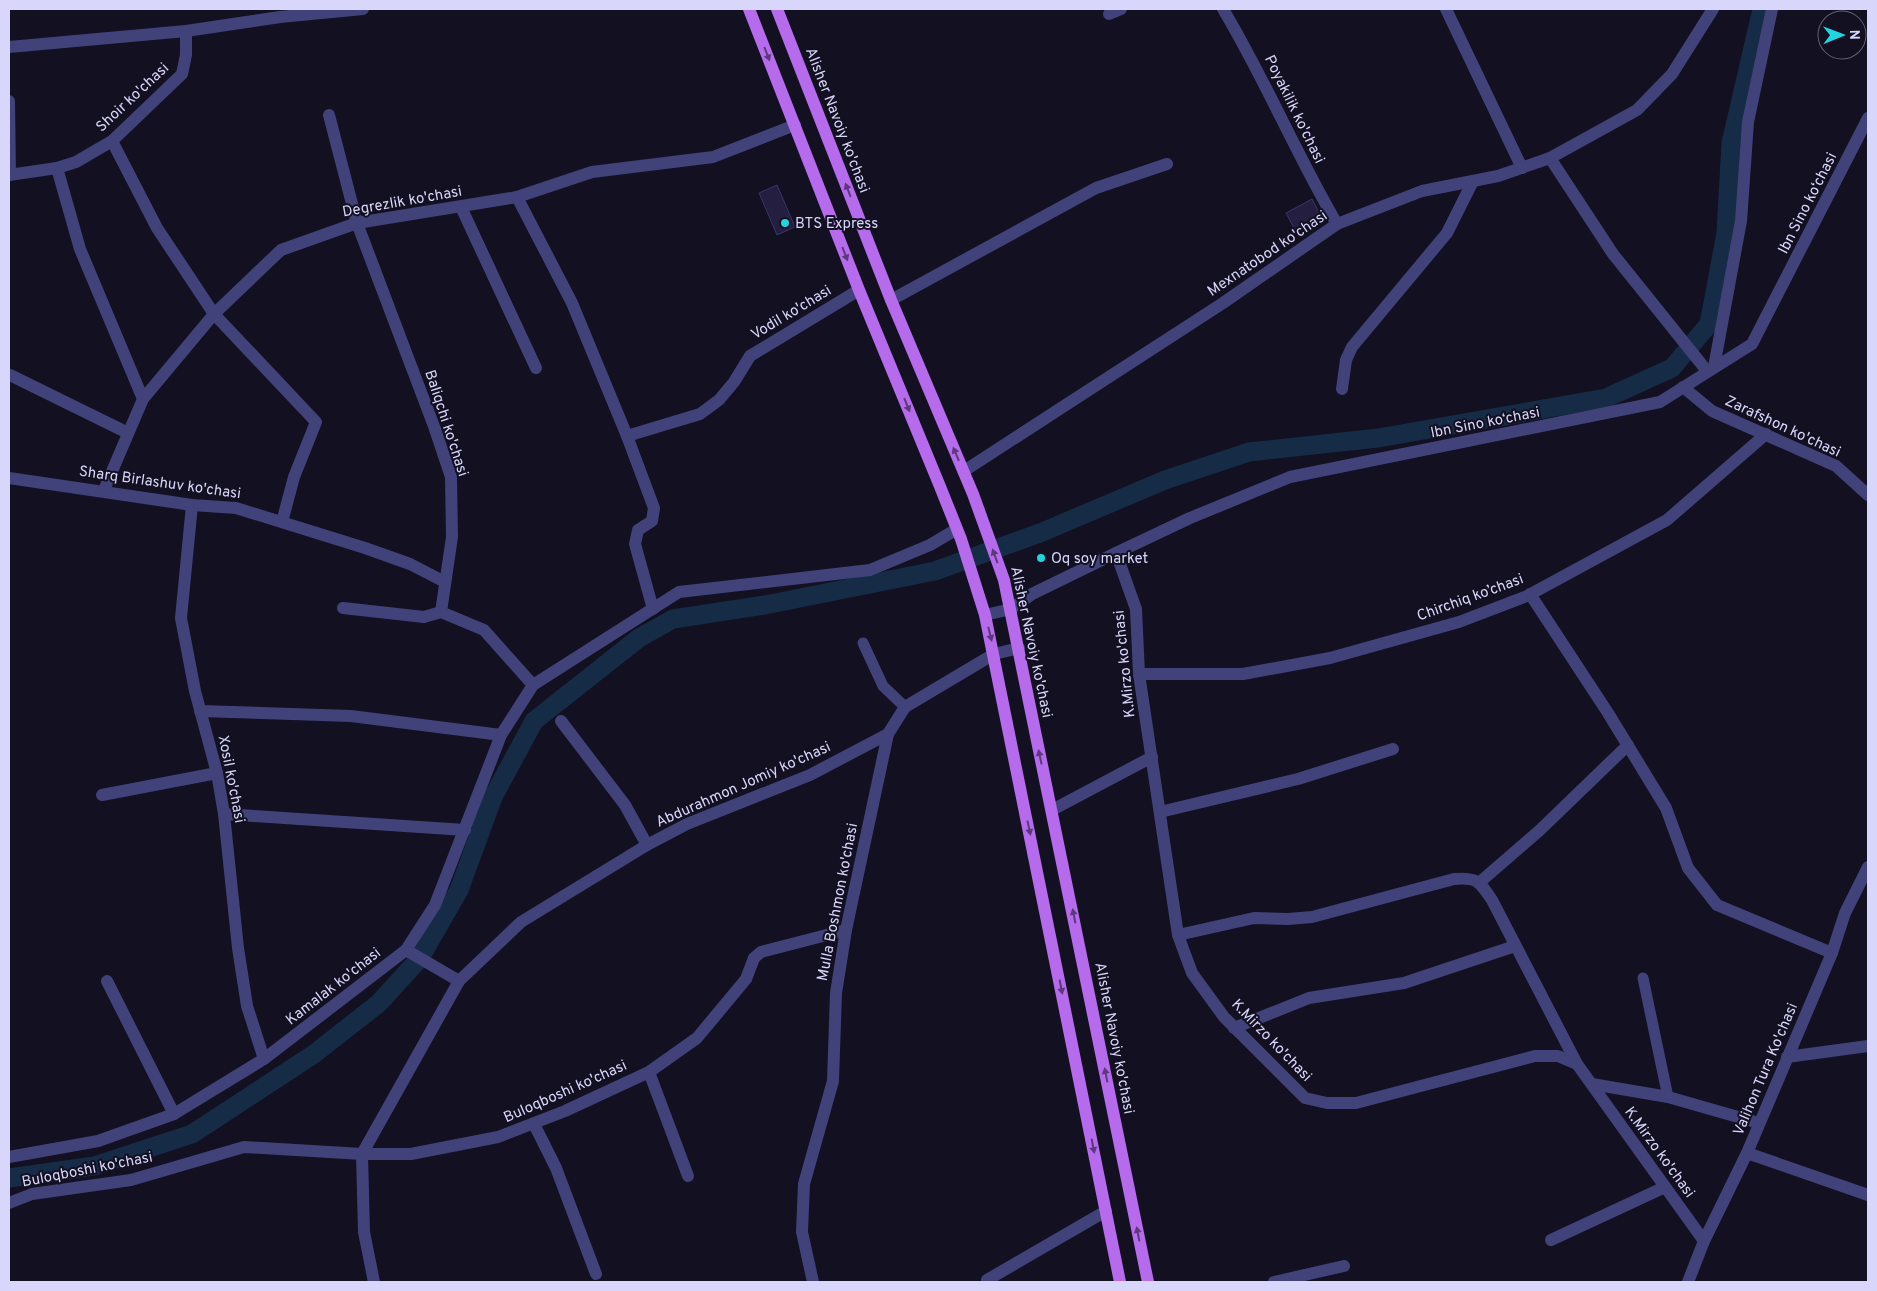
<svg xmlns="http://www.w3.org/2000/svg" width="1877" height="1291" viewBox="0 0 1877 1291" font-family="Overpass,sans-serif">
  <rect width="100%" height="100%" fill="#121021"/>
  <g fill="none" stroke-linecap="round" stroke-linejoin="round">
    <polyline stroke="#162b46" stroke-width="19" points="9,1178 94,1166 192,1134 314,1054 379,1003 420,958 459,890 493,797 534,721 639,638 673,619 765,605 935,571 1040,533 1165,480 1249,452 1378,438 1606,398 1672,368 1709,324 1726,233 1731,143 1762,9"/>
  </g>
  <g fill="#241f40" stroke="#3b3469">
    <polygon points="777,185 795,227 777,235 759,193"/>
    <polygon points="1312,199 1322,218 1296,232 1286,213"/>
  </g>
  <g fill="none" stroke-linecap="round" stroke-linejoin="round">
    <g stroke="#41427a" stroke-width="11">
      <polyline points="863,643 883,686 905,707"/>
      <polyline points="1643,978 1668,1097"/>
    </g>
    <g stroke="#41427a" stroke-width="12">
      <path d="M1223,9C1265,79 1296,154 1337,224"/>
      <polyline points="1446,9 1522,168"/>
      <polyline points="1109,14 1121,9"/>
      <polyline points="9,47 186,31 280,17 363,9"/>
      <polyline points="9,101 10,175"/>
      <polyline points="329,115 357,223 435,429 451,477 452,537 441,612 484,630 533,685"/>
      <polyline points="112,141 157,228 214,314 316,422 294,477 282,522"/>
      <polyline points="1550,158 1613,254 1707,371"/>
      <polyline points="57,168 80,249 143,399"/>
      <polyline points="9,175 57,168 76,162 112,141 182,74 186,55 186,31"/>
      <polyline points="517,197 572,303 627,436"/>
      <polyline points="461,207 536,368"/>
      <polyline points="891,300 1096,188 1167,164"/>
      <polyline points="1714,367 1741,221 1748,122 1772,9"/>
      <polyline points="10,375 128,433"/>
      <polyline points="1683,387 1712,411 1836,466 1868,495"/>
      <polyline points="1342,389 1346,360 1352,347 1447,233 1473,181"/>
      <polyline points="964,471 1223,303 1337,224 1422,191 1498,176 1550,158 1637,110 1672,74 1713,9"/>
      <polyline points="9,478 192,505 236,508 365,548 410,564 445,582"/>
      <polyline points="104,490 143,399 214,314 281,250 357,223 517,197 592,172 713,157 795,125"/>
      <polyline points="192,505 181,618 195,691 217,773 224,814 238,948 247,1006 264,1059"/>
      <polyline points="1116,553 1136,609 1139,674 1178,935 1192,973 1224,1017 1305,1098 1327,1103 1356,1103 1535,1056 1558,1056 1577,1064 1704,1241"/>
      <polyline points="1530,594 1608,713 1666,808 1688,868 1717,905 1832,953"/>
      <polyline points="343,608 424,617 441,612"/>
      <polyline points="653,609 635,544 638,530 652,521 654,508 627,436 700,414 719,400 734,382 750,356 859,290"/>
      <polyline points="985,615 1011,609 1032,594 1116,553 1190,518 1290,477 1660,402 1752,344 1868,118"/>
      <polyline points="1139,674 1243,674 1330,658 1459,622 1527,596 1667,520 1766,434"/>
      <polyline points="200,711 351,716 501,735"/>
      <polyline points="561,721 625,805 647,845"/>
      <polyline points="102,795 217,773"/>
      <polyline points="1052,810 1152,757"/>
      <polyline points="1160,812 1298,779 1393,749"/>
      <polyline points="224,814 465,830"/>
      <polyline points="1480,882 1540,830 1628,745"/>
      <path d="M1178,935L1254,918L1288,919L1312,917L1454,879C1477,877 1479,881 1492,900L1577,1064"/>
      <polyline points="406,950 459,981"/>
      <polyline points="107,981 174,1114"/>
      <polyline points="1234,1028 1309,998 1404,983 1515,946"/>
      <polyline points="1787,1057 1868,1046"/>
      <polyline points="649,1072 688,1176"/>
      <polyline points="1592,1084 1668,1097 1759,1123"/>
      <polyline points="534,1124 556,1168 596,1274"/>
      <polyline points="1747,1153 1868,1195"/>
      <polyline points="9,1157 98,1141 174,1114 264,1059 406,950 435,905 501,735 533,685 679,592 870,570 930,545 957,529"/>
      <polyline points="9,1203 32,1194 131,1180 244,1147 362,1154 411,1154 498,1137 565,1111 649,1072 697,1038 746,979 754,958 761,952 846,930"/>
      <polyline points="1551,1240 1665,1187"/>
      <polyline points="987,1280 1106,1211"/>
      <polyline points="374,1282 364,1232 362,1154 459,981 521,922 647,845 687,824 810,775 888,734 905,707 994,654 1019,648"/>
      <polyline points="813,1282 802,1232 804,1184 833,1081 836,993 846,930 888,734"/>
      <polyline points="1274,1282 1344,1266"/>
      <polyline points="1688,1282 1704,1241 1747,1153 1832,953 1845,913 1868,867"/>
    </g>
    <g stroke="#b56bec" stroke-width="12">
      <polyline points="749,9 859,290 939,484 961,539 985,615 1120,1282"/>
      <polyline points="777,9 891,300 973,494 1004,580 1148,1282"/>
    </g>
  </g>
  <defs><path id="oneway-solid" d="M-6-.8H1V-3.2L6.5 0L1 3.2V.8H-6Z" transform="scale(1.25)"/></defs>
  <g fill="#5b397c">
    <use href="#oneway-solid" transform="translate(767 54) rotate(69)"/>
    <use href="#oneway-solid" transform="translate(848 190) rotate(-111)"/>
    <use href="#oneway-solid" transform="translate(845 254) rotate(69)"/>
    <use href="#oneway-solid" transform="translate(907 405) rotate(68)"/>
    <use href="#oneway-solid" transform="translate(956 454) rotate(-113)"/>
    <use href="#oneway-solid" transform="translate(995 556) rotate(-110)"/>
    <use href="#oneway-solid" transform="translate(990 634) rotate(76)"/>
    <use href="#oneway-solid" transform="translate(1040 757) rotate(-102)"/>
    <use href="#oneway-solid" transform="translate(1029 828) rotate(78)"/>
    <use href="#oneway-solid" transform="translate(1074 916) rotate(-101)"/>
    <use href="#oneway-solid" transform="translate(1061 987) rotate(79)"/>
    <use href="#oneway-solid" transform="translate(1106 1075) rotate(-101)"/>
    <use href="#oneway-solid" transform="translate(1093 1146) rotate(79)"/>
    <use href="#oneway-solid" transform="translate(1138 1234) rotate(-101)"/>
  </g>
  <g fill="#1dd6df" stroke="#121021" stroke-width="2">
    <circle cx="785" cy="223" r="5"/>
    <circle cx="1041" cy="558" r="5"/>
  </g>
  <g text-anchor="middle" stroke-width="4" stroke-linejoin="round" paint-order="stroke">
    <g font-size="15" fill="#d8d6fa" stroke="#121021">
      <text transform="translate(132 97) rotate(-43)" y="5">Shoir ko'chasi</text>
      <text transform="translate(1295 109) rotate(64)" y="5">Poyakilik ko'chasi</text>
      <text transform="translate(838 120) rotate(69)" y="5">Alisher Navoiy ko'chasi</text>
      <text transform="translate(402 201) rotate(-10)" y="5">Degrezlik ko'chasi</text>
      <text transform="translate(1807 203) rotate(-63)" y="5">Ibn Sino ko‘chasi</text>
      <text transform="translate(1267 253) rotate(-34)" y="5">Mexnatobod ko'chasi</text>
      <text transform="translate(791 312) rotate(-31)" y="5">Vodil ko'chasi</text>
      <text transform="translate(1485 422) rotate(-11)" y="5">Ibn Sino ko‘chasi</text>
      <text transform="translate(447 423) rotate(72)" y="5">Baliqchi ko'chasi</text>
      <text transform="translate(1783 426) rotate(25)" y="5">Zarafshon ko'chasi</text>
      <text transform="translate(160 482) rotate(8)" y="5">Sharq Birlashuv ko'chasi</text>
      <text transform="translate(1470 597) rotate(-20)" y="5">Chirchiq ko’chasi</text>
      <text transform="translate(1032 642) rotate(78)" y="5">Alisher Navoiy ko'chasi</text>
      <text transform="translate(1124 664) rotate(-96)" y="5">K.Mirzo ko'chasi</text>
      <text transform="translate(232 779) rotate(79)" y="5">Xosil ko'chasi</text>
      <text transform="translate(743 784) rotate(-24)" y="5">Abdurahmon Jomiy ko'chasi</text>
      <text transform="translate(837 902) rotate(-79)" y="5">Mulla Boshmon ko'chasi</text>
      <text transform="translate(333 986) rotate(-38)" y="5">Kamalak ko'chasi</text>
      <text transform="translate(1115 1038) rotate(79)" y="5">Alisher Navoiy ko'chasi</text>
      <text transform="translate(1272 1040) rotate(46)" y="5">K.Mirzo ko'chasi</text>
      <text transform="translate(1765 1069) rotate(-67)" y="5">Valihon Tura Ko'chasi</text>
      <text transform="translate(565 1091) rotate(-24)" y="5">Buloqboshi ko'chasi</text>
      <text transform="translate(1660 1152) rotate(54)" y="5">K.Mirzo ko'chasi</text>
      <text transform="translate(87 1169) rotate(-11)" y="5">Buloqboshi ko'chasi</text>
    </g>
    <g font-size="15" fill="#d8d6fa" stroke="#121021" text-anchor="start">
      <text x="795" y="228">BTS Express</text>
      <text x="1051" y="563">Oq soy market</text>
    </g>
  </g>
  <rect width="1877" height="1291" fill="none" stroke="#d8d6fa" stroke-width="20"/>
  <g transform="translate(1842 35) rotate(89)"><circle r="24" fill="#121021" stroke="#615f78"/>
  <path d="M0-4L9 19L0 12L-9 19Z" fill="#1dd6df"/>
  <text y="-8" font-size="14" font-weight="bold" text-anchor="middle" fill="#d8d6fa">N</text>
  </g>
</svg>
